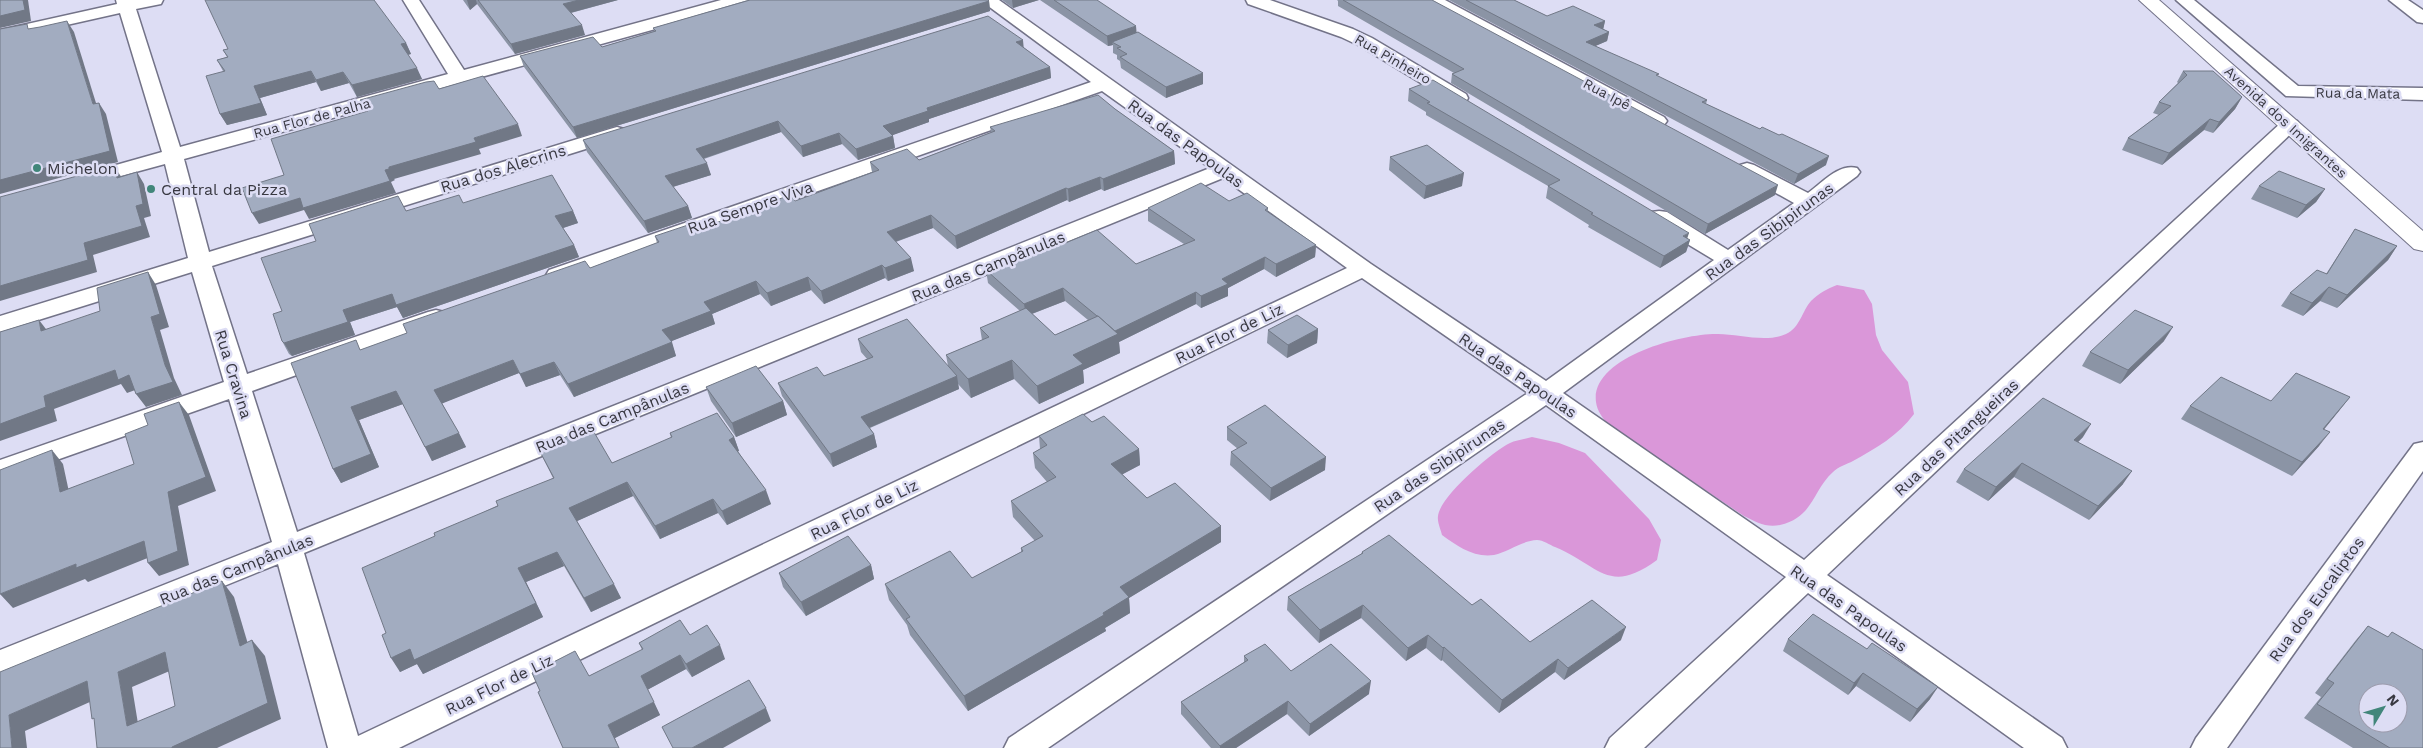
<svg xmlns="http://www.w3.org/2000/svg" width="2423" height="748" viewBox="0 0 2423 748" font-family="'Work Sans',sans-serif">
  <rect width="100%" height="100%" fill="#ddddf4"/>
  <g fill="#da97d9">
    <path d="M1837,285L1864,290L1872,304L1876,335L1882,350L1908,382L1914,414C1898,436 1876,448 1853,461C1847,464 1838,467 1833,472C1812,491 1814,517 1780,525C1766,528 1756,522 1744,516L1608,425C1603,418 1597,411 1596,402C1590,357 1684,333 1718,334C1739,334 1766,343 1786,334C1800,328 1802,311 1811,301C1819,293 1827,289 1837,285Z"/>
    <path d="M1532,437L1559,443L1585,453L1649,519L1661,540L1657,560C1608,596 1599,565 1555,547C1550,545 1543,540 1537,540C1521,541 1508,552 1494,555C1474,558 1457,546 1442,535C1441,530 1437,522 1438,516C1440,496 1492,452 1510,443C1516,440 1525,439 1532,437Z"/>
  </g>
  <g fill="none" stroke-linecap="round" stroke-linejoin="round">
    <g stroke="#737388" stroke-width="3">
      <g id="minor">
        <path d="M116,0H163L161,4L136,9L180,147L448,74L403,0H419L464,70L721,0H748L746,4L184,159L209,252L610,129L617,127L624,129L627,133L624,137L212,266L247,374L428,312L436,310L444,312L448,317L444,322L252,391L297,532L1210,168L1102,91L565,280L557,282L549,280L546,275L549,270L1091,82L980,0H999L1371,264L1546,381L1714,260L1651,222L1648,217L1651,212L1659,211L1667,212L1728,250L1794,203L1740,173L1737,169L1740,165L1747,163L1754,165L1808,193C1822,183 1839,163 1857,168L1860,172L1857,176L1563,393L1804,560L2283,121L2290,119L2297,121L2300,125L1827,575L2062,738L2067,748H2024L1808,593L1644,748H1605L1610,738L1786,577L1546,405L1048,748H1004L1009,738L1528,393L1362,278L399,748H328L278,564L0,677V650L272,542L229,399L0,480V460L224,382L192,272L0,332V316L188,258L165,164L84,186L77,184L74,180L77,176L162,152L120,13L0,40V30L117,4ZM1223,178L1347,268L358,736L304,553Z"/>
        <polygon points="1246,0 1270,0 1353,29 1372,38 1466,94 1468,98 1466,102 1452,102 1360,46 1341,37 1248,4"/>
        <polygon points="1424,0 1445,0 1664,117 1667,121 1664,125 1657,127 1650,125 1426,4"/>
        <polygon points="2176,0 2194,0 2298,86 2423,88 2423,100 2286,96"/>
        <polygon points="2389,0 2408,0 2423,10 2423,23 2417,22"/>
        <polygon points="2423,442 2423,471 2227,748 2191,748 2196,738 2414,444"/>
      </g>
    </g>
    <g stroke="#737388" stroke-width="2">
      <polygon id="tertiary" points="2139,0 2159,0 2423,231 2423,251 2414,249"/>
    </g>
    <use href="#minor" fill="#fff" fill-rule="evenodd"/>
    <use href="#tertiary" fill="#fff" fill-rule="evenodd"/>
  </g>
  <g fill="#8b94a5" fill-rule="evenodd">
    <polygon points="463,0 618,0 571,13 585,35 515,54 477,4 470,10"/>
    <polygon points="748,0 988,0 989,1 990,11 577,138 524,67 520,56 602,47 654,31 653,28"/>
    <polygon points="1002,0 1039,0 1013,8"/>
    <polygon points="1040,0 1097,0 1137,33 1203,84 1166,98 1121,68 1120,61 1117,59 1117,55 1113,53 1113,45 1108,46"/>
    <polygon points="1337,0 1432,0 1775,195 1705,234 1451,83 1452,74 1454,73 1338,6 1338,1"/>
    <polygon points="1449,0 1514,0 1547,16 1605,21 1603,29 1609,32 1607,41 1595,46 1707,100 1706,104 1760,129 1826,165 1794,184"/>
    <polygon points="1023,40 1023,47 1050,67 1051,78 929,119 929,122 892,135 893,136 895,148 858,160 842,144 803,157 781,132 704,159 711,175 673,187 688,206 692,218 648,233 587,152 583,140"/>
    <polygon points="406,43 411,54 408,55 422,79 357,97 349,83 321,91 316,82 260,98 267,115 227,125 220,114 223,71 217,60 227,57 223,50 228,49"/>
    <polygon points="2183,71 2242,97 2235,109 2213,133 2204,130 2162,165 2122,150 2128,138 2159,115 2153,113 2159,102 2178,83 2177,82"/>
    <polygon points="1409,89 1690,240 1686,252 1660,268 1588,227 1589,225 1546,198 1548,186 1426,115 1426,112 1408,101"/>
    <polygon points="1115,109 1174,151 1175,164 1104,191 1101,189 1069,202 1067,200 957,249 933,228 896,242 914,271 888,281 885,278 824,304 811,290 771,306 760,294 712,314 715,324 671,341 676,356 574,397 560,375 526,387 519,373 442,403 466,447 432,461 403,404 359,420 379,467 341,483 333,469 361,350 590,268 657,243 655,236 705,227 795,201 872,172 870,162 919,160 991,132 990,127"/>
    <polygon points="1390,157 1462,186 1424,199 1389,170"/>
    <polygon points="2259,186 2325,189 2316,202 2297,218 2251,199"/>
    <path d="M1229,201L1268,208V212L1316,245L1315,257L1276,277L1264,269L1228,288V296L1201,308L1196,304L1119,342L1120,353L1083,370L1084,383L1039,404L1014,379L971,398L958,384L959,389L870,428L874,434L877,447L833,467L782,396L778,383L824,376L867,359L861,352L858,339L948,366L946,355L982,340L980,328L1020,311L988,283L986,270L1042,249L1063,244L1136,264L1184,244L1148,221V208ZM1065,301L1088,320L1055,335L1032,314Z"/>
    <polygon points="463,203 573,211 578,223 563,228 574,245 579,257 403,318 397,307 350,322 355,335 292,356 289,354 282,341 282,311 406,211"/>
    <polygon points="2355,229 2397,246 2388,260 2337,308 2320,301 2303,316 2281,306 2290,293 2326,274"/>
    <polygon points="1318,329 1317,343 1287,358 1267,343 1268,330"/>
    <polygon points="2164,341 2120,384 2082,366 2090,352"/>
    <polygon points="706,387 783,401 787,415 736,437 711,401"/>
    <polygon points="2350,397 2324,429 2319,446 2292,476 2181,419 2190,406 2271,401"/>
    <polygon points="1092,422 1139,449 1140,465 1122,474 1147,498 1221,526 1221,542 1129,598 1130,613 1105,628 1106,631 968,711 910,635 907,625 889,600 885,584 972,578 1021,552 1021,548 1035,541 1013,517 1011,501 1047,482 1035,468 1033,453 1040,449 1039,436"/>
    <polygon points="1227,427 1325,470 1270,501 1230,465 1231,452 1238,449 1227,440"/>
    <polygon points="670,433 734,437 739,451 738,451 771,504 727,525 718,513 660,539 633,496 577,521 621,598 591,612 564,566 526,582 543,617 423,674 417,664 400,672 386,633 435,536 553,478 538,448 612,463 671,438"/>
    <polygon points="2083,437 2078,442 2123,484 2089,520 2014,477 1988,501 1956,482 1964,469"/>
    <polygon points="1362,552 1472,605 1530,642 1621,640 1564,680 1555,672 1499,713 1442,660 1441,661 1426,648 1406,661 1361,618 1319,643 1287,610 1288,597 1361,554"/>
    <polygon points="871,565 874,579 806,616 783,587 779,573"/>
    <polygon points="2368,626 2388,637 2423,748 2353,748 2304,718 2321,697 2315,693 2356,640"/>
    <polygon points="690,635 725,659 692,677 686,669 647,690 660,715 615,738 589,676 642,650 639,643"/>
    <polygon points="1788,639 1930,699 1910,722 1856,686 1848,695 1783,651"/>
    <polygon points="1244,656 1291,671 1369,694 1309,736 1287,714 1236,748 1211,748 1181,714 1181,702 1244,662"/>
  </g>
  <g fill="#717886">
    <polygon points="23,0 28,0 31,21 0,28 0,16"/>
    <polygon points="467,0 476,0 477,4 470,10"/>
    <polygon points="579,0 618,0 566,14 563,4"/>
    <polygon points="1012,0 1039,0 1013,8"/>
    <polygon points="989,1 990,11 577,138 573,127"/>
    <polygon points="67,21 74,32 100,116 93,104"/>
    <polygon points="1605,21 1603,30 1594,25"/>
    <polygon points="582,25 585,35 515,54 511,44"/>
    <polygon points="1136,26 1137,37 1112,42 1113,45 1108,46 1107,36"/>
    <polygon points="1609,32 1607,41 1584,51 1586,42"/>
    <polygon points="1023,40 1024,51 1016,42"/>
    <polygon points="406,43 411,54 406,55 401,44"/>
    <polygon points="1050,67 1051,78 929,119 929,122 885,138 883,126 927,108"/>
    <polygon points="417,68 422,79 357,97 352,85"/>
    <polygon points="311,71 316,82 260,98 267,115 227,125 220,114 254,86"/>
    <polygon points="343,72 349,83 321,91 316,80"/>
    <polygon points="1203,73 1203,84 1166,98 1166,87"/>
    <polygon points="2242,97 2235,109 2213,133 2219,122"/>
    <polygon points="99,103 106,114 118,162 0,194 0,180"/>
    <polygon points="2210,119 2204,130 2162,165 2169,153"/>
    <polygon points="778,121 781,132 699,160 696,149"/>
    <polygon points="518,124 522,136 479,149 481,154 394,179 395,180 391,182 396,193 309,219 304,210 259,224 252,213 385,170 389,167 474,138"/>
    <polygon points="839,133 842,144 803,157 801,146"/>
    <polygon points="893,136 895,148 858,160 856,149"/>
    <polygon points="1174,151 1175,164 1104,191 1103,179"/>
    <polygon points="1829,156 1826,165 1794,184 1798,174"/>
    <polygon points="707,163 711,175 669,188 665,176"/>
    <polygon points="114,166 122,178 117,178"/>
    <polygon points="137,172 144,184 151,216 144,218 150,237 93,255 97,272 0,301 0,286 84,243 136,206"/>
    <polygon points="1464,173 1462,186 1424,199 1426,186"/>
    <polygon points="1100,177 1101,189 1069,202 1068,189"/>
    <polygon points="1778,185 1775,195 1705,234 1708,224"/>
    <polygon points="1066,188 1067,200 957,249 955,236"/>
    <polygon points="2325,189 2316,202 2297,218 2306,205"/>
    <polygon points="688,206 692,218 648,233 644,221"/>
    <polygon points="573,211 578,223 560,229 555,216"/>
    <polygon points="931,215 933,228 889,244 887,232"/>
    <polygon points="1689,233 1686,242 1690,240 1686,252 1660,268 1664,256 1683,236"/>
    <polygon points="574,245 579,257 403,318 397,307 350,322 355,335 292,356 284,343 343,310 392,294"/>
    <polygon points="1316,245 1315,257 1276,277 1276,264"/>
    <polygon points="2397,246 2388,260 2337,308 2347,295"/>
    <polygon points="1265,257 1264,269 1228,288 1228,296 1201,308 1201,296 1222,279"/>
    <polygon points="911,258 914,271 888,281 885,268"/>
    <polygon points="882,265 885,278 824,304 821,291"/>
    <polygon points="148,272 156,285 169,327 160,330 174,378 182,395 146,407 136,394 165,365 151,317"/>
    <polygon points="808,277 811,290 771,306 767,293"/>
    <polygon points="756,281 760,294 712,314 715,324 667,343 662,330 704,302"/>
    <polygon points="2329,287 2320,301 2303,316 2312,303"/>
    <polygon points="1063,288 1065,301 1026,316 1024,304"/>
    <polygon points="1196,292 1196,304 1119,342 1120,353 1083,370 1084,383 1039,404 1037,386 1073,355 1114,331"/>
    <polygon points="39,320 49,333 41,331"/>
    <polygon points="2173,327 2164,341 2120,384 2128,370"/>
    <polygon points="1318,329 1317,343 1287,358 1288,345"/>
    <polygon points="672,342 676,356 574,397 568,384"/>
    <polygon points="513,360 519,373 441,404 434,390"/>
    <polygon points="1012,360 1014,379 971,398 968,379"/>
    <polygon points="554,362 560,375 526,387 520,374"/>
    <polygon points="115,370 129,375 138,389 127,393 121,384 54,409 57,421 0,441 0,424 44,396"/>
    <polygon points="957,376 959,389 864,430 861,417"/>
    <polygon points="396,391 403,404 359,420 379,467 341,483 333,469 351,407"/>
    <polygon points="2350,397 2339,411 2313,443 2323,429"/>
    <polygon points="783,401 787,415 736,437 732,423"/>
    <polygon points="179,402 189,415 216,491 178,506 189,565 159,576 148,563 168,492"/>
    <polygon points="2091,424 2083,437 2066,454 2074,440"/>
    <polygon points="2330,432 2319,446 2292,476 2302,462"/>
    <polygon points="459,433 466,447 432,461 425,447"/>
    <polygon points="874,434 877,447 833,467 830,454"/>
    <polygon points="734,437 739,451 733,453 729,440"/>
    <polygon points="1139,449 1140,465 1112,480 1111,464"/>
    <polygon points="52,450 63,464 72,506 60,492"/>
    <polygon points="1326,457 1325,470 1270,501 1271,488"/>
    <polygon points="2022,463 2014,477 1988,501 1996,487"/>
    <polygon points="2132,471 2123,484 2089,520 2098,506"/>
    <polygon points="627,482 633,496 575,522 569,508"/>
    <polygon points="766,490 771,504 727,525 722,511"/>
    <polygon points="713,499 718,513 660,539 655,526"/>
    <polygon points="1221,526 1221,542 1129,598 1130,613 1105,628 1106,631 968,711 964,696 1103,613 1120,587"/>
    <polygon points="144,541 155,555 88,582 85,579 13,608 0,594 76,564"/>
    <polygon points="557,552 564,566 526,582 543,617 423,674 417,664 400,672 391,658 410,649 518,568"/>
    <polygon points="871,565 874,579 806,616 801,602"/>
    <polygon points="222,581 234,597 253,661 240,646"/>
    <polygon points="614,584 621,598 591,612 584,598"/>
    <polygon points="1363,605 1361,618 1319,643 1320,630"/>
    <polygon points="1626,627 1621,640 1564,680 1568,668"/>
    <polygon points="1428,635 1426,648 1406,661 1408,648"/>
    <polygon points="252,640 265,656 281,719 217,748 172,748 172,747"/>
    <polygon points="720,645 725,659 692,677 686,664"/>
    <polygon points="1444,647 1442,660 1441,661 1443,648"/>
    <polygon points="165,652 179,667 132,687 141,742 127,726 118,672"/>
    <polygon points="680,655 686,669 647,690 641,676"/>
    <polygon points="1558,659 1555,672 1499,713 1502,700"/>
    <polygon points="1863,673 1856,686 1848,695 1854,683"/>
    <polygon points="87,681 101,697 25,731 27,748 12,748 9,715"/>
    <polygon points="1371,681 1369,694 1309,736 1310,724"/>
    <polygon points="1938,687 1930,699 1910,722 1917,709"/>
    <polygon points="1288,701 1287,714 1236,748 1220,748 1220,746"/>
    <polygon points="654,702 660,715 615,738 619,748 608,725"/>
    <polygon points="766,708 771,721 723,748 692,748"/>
  </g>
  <g fill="#a2acc0" stroke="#717886" fill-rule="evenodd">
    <polygon points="0,0 23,0 25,10 0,16"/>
    <polygon points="205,0 374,0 406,43 401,44 417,68 352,85 343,72 316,80 311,71 254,86 261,103 220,114 206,76 225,71 217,60 228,57 223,50 228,49"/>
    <polygon points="478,0 579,0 563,4 582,25 511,44"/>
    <polygon points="750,0 988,0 989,1 573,127 520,56 593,37 602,47 656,31 653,28"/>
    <polygon points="1054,0 1097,0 1136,26 1107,36"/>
    <polygon points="1343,0 1432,0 1778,185 1708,224 1452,74 1464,69"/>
    <polygon points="1466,0 1514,0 1547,16 1573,6 1605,21 1594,25 1609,32 1586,42 1659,74 1656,75 1707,100 1702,102 1760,129 1762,127 1779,135 1782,134 1829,156 1798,174"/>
    <polygon points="988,16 1023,40 1016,42 1050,67 927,108 928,111 883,126 893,136 856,149 839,133 801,146 778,121 696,149 707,163 665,176 688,206 644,221 583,140"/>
    <polygon points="67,21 93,104 99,103 110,151 0,180 0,29 27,24 28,29 40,27"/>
    <polygon points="1138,32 1203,73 1166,87 1120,57 1127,54 1117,48 1121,47 1112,42"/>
    <polygon points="2183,71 2213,71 2242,97 2219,122 2210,119 2169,153 2128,138 2171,106 2159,102 2187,75"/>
    <polygon points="483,76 518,124 474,138 476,142 389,167 389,169 385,170 390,181 303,208 300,198 252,213 242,188 284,175 271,139 368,111 360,100 426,82 434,81 439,89"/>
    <polygon points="1433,80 1689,233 1683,236 1690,240 1664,256 1591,214 1593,213 1548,186 1560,180 1427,103 1430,102 1409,89"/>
    <polygon points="1098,95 1115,109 1174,151 1103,179 1100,177 1068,189 1066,188 955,236 931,215 887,232 911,258 885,268 882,265 821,291 808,277 767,293 756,281 704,302 711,311 662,330 672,342 568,384 554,362 520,374 513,360 434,390 459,433 425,447 396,391 351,407 371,454 333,469 291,363 356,340 360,350 407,333 403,324 585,261 590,268 659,242 655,236 700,221 705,227 790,195 795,201 879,170 870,162 907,149 919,160 995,131 990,127"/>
    <polygon points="1427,145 1464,173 1426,186 1390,157"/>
    <polygon points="114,166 117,178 137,172 143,204 136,206 142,226 84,243 88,260 0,286 0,197"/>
    <polygon points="2279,171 2325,189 2306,205 2259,186"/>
    <polygon points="552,175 573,211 555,216 574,245 396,305 392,294 343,310 348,322 284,343 282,341 273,314 282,311 261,258 316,241 309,224 398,196 406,211 459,195 463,203"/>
    <polygon points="1201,183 1229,201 1247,193 1268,208 1265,210 1316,245 1276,264 1265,257 1222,279 1228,284 1201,296 1196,292 1115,331 1098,316 1097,316 1063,288 1024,304 986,270 1040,247 1042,249 1060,241 1063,244 1097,230 1136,264 1195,240 1148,208"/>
    <polygon points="2355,229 2397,246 2347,295 2329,287 2312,303 2290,293 2317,270 2327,274"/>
    <polygon points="148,272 160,314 151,317 165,365 173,382 136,394 129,375 118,380 115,370 44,396 46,407 0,424 0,332 39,320 41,331 100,311 97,288"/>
    <polygon points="1026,308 1055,335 1098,316 1118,334 1073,355 1083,364 1037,386 1012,360 968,379 946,355 989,337 980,328"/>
    <polygon points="2135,310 2173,327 2128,370 2090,352"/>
    <polygon points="1297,315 1318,329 1288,345 1268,330"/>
    <polygon points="907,319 957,376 861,417 874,434 830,454 778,383 817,367 824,376 873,357 858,339"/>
    <polygon points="756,366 783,401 732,423 706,387"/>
    <polygon points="2296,373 2350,397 2323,429 2330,432 2302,462 2190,406 2221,377 2271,401"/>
    <polygon points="2043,398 2091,424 2074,440 2132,471 2098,506 2022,463 1996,487 1964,469"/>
    <polygon points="179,402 206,477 168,492 178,551 148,563 144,541 76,568 76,564 0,594 0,470 52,450 60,492 134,464 125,434 148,425 144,414"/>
    <polygon points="1265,405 1326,457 1271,488 1231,452 1247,443 1227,427"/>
    <polygon points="717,413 734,437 729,440 766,490 722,511 713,499 655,526 627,482 569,508 614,584 584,598 557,552 518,568 536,603 414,660 410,649 391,658 382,635 386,633 362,568 435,536 434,533 498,506 496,501 554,478 538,448 591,427 612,463 672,437 670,433"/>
    <polygon points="1083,414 1092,422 1104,416 1139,449 1111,464 1147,498 1175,483 1221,526 1120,587 1129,597 1103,613 1104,615 964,696 906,619 910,617 885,584 950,551 972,578 1023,551 1021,548 1043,536 1011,501 1056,477 1033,453 1047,445 1039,436"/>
    <polygon points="1389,535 1472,605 1481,599 1530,642 1592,600 1626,627 1568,668 1558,659 1502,700 1444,647 1443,648 1428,635 1408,648 1363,605 1320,630 1288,597 1363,553 1362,552"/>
    <polygon points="848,536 871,565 801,602 779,573"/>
    <path d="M222,581L240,646L252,640L268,703L172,747V748H97L94,718L92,719L87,681L9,715L12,748H0V672ZM165,652L175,706L127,726L118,672Z"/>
    <polygon points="1813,614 1867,649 1872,643 1938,687 1917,709 1863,673 1854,683 1788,639"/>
    <polygon points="680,620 690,635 707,625 720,645 686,664 680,655 641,676 654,702 608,725 619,748 563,748 538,692 540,691 532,673 575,651 589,676 643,649 639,643"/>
    <path d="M2368,626L2388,637L2392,632L2423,650V748H2390L2317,704L2334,683L2327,679ZM2368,693H2398V723H2368Z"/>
    <polygon points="1265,644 1291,671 1331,644 1371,681 1310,724 1288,701 1220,746 1181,702 1248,660 1244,656"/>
    <polygon points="749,680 766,708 692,748 673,748 662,727"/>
  </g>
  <g fill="#41867a" stroke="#ddddf4" stroke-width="2">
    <circle cx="37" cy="168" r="5"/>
    <circle cx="151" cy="189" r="5"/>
  </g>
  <g text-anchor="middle" stroke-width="5" stroke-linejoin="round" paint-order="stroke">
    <g font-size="14" fill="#383841" stroke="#ddddf4">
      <text transform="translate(1393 59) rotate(30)" y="5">Rua Pinheiro</text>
      <text transform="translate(2358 93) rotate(1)" y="5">Rua da Mata</text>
      <text transform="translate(1607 94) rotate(28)" y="5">Rua Ipê</text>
      <text transform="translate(312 118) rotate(-15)" y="5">Rua Flor de Palha</text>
      <text transform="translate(2286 122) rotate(42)" y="5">Avenida dos Imigrantes</text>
    </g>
    <g font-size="16" fill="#383841" stroke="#ddddf4">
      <text transform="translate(1186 143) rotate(36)" y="6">Rua das Papoulas</text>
      <text transform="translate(503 168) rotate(-17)" y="6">Rua dos Alecrins</text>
      <text transform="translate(750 207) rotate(-19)" y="6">Rua Sempre Viva</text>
      <text transform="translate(1769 231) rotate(-36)" y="6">Rua das Sibipirunas</text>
      <text transform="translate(988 266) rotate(-22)" y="6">Rua das Campânulas</text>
      <text transform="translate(1229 333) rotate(-26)" y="6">Rua Flor de Liz</text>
      <text transform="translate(234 374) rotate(73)" y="6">Rua Cravina</text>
      <text transform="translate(1518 375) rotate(34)" y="6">Rua das Papoulas</text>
      <text transform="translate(612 417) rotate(-22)" y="6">Rua das Campânulas</text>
      <text transform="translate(1956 437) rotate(-43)" y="6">Rua das Pitangueiras</text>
      <text transform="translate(1439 465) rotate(-34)" y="6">Rua das Sibipirunas</text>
      <text transform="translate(864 509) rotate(-26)" y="6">Rua Flor de Liz</text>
      <text transform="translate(236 569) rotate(-22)" y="6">Rua das Campânulas</text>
      <text transform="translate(2316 599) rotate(-54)" y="6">Rua dos Eucaliptos</text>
      <text transform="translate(1849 608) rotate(35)" y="6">Rua das Papoulas</text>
      <text transform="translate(499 684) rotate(-26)" y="6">Rua Flor de Liz</text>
    </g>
    <g font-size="16" fill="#383841" stroke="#ddddf4" text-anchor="start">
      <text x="47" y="174">Michelon</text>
      <text x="161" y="195">Central da Pizza</text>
    </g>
  </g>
  <g transform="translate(2383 708) rotate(52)"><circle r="24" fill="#ddddf4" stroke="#9b9bac"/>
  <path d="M0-4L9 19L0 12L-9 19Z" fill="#41867a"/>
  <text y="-8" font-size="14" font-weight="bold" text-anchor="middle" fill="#383841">N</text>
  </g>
</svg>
